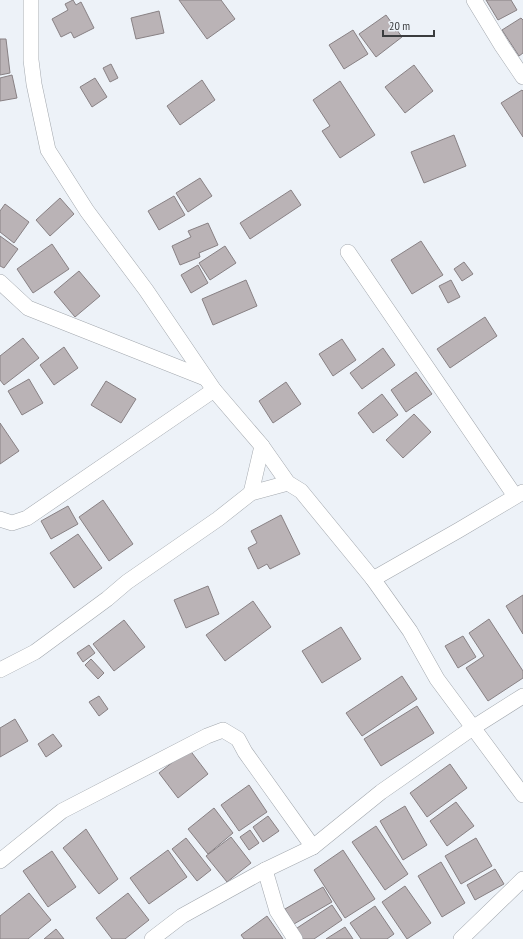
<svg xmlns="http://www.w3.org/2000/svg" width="523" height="939" viewBox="0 0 523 939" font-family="'PT Sans Narrow',sans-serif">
  <rect width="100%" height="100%" fill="#edf2f8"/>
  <g fill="#bab3b6" stroke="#888184">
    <polygon points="73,0 76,5 81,2 94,28 74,38 71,32 61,37 52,19 68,10 65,4"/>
    <polygon points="179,0 221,0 235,19 207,39"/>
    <polygon points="486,0 511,0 517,10 498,20"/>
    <polygon points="159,11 164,33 136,39 131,18"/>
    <polygon points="386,15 402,37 376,57 359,34"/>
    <polygon points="521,18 523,20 523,53 519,56 502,30"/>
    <polygon points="353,30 368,54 344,69 329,45"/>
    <polygon points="0,39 6,39 10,73 0,75"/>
    <polygon points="111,64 118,78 110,82 103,68"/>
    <polygon points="414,65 433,91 405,113 385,87"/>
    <polygon points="12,75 17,98 0,101 0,78"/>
    <polygon points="95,78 107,97 92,107 80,87"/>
    <polygon points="202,80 215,100 180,125 167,106"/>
    <polygon points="340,81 375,135 340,158 322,131 330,126 313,100"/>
    <polygon points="522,90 523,91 523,137 501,103"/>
    <polygon points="454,135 466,166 424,183 411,152"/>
    <polygon points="200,178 212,196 188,212 176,193"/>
    <polygon points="291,190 301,205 250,239 240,223"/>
    <polygon points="174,196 185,215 159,230 148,211"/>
    <polygon points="60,198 74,214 50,236 36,220"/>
    <polygon points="5,204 29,222 14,243 0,232 0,211"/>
    <polygon points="208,223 218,245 199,253 200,257 180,265 172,246 191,237 188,231"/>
    <polygon points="0,236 18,249 4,268 0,266"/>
    <polygon points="421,241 443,275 412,294 391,260"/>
    <polygon points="52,244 69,269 33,293 17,269"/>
    <polygon points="225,246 236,263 210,280 199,263"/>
    <polygon points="464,262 473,274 462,281 454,269"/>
    <polygon points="198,265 208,283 191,293 181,275"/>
    <polygon points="79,271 100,296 75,317 54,292"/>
    <polygon points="246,280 257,306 213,325 202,299"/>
    <polygon points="451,280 460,297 448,303 439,286"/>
    <polygon points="485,317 497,336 450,368 437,349"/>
    <polygon points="23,338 39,358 4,385 0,380 0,356"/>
    <polygon points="342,339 356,360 333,376 319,354"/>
    <polygon points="64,347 78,368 54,385 40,365"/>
    <polygon points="383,348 395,365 362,389 350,373"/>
    <polygon points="416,372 432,394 406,412 391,390"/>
    <polygon points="29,379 43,403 22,415 8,391"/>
    <polygon points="106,381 136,399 121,423 91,405"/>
    <polygon points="286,382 301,404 273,423 259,401"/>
    <polygon points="382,394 398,415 373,433 358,413"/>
    <polygon points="414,414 431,432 403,458 386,440"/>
    <polygon points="0,423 19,451 0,464"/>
    <polygon points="103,500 133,544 109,561 79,517"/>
    <polygon points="68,506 78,524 51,539 41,521"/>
    <polygon points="281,515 300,554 270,569 267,564 258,569 248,548 257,543 251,531"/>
    <polygon points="78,534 102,568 74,588 50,553"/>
    <polygon points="208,586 219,614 186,628 174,600"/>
    <polygon points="523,595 523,634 506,606"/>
    <polygon points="253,601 271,627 225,661 206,635"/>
    <polygon points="489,619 523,671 523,678 488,701 466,668 484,656 469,633"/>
    <polygon points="124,620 145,647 114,671 93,644"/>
    <polygon points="341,627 361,659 322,683 302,651"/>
    <polygon points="463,636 476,657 458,668 445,646"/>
    <polygon points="89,645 95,653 83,662 77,653"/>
    <polygon points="91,659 104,673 98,679 85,665"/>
    <polygon points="402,676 417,699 362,736 346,713"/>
    <polygon points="99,696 108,709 99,716 89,702"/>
    <polygon points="417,706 434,733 381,766 364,739"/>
    <polygon points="15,719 28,741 0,757 0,728"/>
    <polygon points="53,734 62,746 46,757 38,744"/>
    <polygon points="189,749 208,774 178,798 159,773"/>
    <polygon points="450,764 467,788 427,817 410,793"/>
    <polygon points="249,785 267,812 239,831 221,805"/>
    <polygon points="456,802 474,826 447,846 430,821"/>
    <polygon points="405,806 427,845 403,860 380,821"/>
    <polygon points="214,808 233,833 208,854 188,829"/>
    <polygon points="268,816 279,831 263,842 253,827"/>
    <polygon points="376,826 408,874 385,890 352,842"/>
    <polygon points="86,829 118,879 99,894 63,848"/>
    <polygon points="250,830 259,843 249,850 240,837"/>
    <polygon points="231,837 251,863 227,882 206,856"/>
    <polygon points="186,838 211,870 197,881 172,849"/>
    <polygon points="476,838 492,866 461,884 445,856"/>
    <polygon points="168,850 187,877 149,904 130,878"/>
    <polygon points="343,850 375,899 345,918 314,870"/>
    <polygon points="52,851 76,887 48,907 23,871"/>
    <polygon points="441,862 465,903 442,917 418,876"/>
    <polygon points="495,869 504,884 475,900 467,885"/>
    <polygon points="405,886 431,923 407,939 382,902"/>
    <polygon points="323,887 332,902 294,924 285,909"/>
    <polygon points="29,893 51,920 28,939 0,939 0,916"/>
    <polygon points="128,893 149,920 125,939 112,939 96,918"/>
    <polygon points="332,905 342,920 314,939 300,939 294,930"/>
    <polygon points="375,906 394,934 387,939 361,939 350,923"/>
    <polygon points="267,916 283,939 244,939 241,935"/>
    <polygon points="345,927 353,939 326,939"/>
    <polygon points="56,929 64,939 44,939"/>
  </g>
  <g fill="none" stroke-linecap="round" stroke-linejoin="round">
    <g stroke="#a3a8ae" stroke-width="16">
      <g id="street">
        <polyline points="31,0 31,60 34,84 48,150 87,211 146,290 214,390 262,446 288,483 301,491 373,579 410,631 437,679 523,795"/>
        <polyline points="474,0 502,46 523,77"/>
        <polyline points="348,252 515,496"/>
        <polyline points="0,282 28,308 205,378"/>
        <polyline points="251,493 262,446"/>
        <polyline points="0,519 12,523 27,518 214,390"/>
        <polyline points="373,579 459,530 523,492"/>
        <polyline points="0,670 35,652 107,599 127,582 218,519 251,493 288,483"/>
        <polyline points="0,861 62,811 207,736 223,730 238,739 245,752 313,847"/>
        <polyline points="265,870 277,911 295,939"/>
        <polyline points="152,939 182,916 265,870 313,847 381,792 474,727 523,696"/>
        <polyline points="461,939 523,879"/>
      </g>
    </g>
    <use href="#street" stroke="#fff" stroke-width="15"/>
  </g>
  <path d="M383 30v6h51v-6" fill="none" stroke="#3b3d3f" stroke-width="2"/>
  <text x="389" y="30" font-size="12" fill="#3b3d3f" stroke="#edf2f8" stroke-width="3" paint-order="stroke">20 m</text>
</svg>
